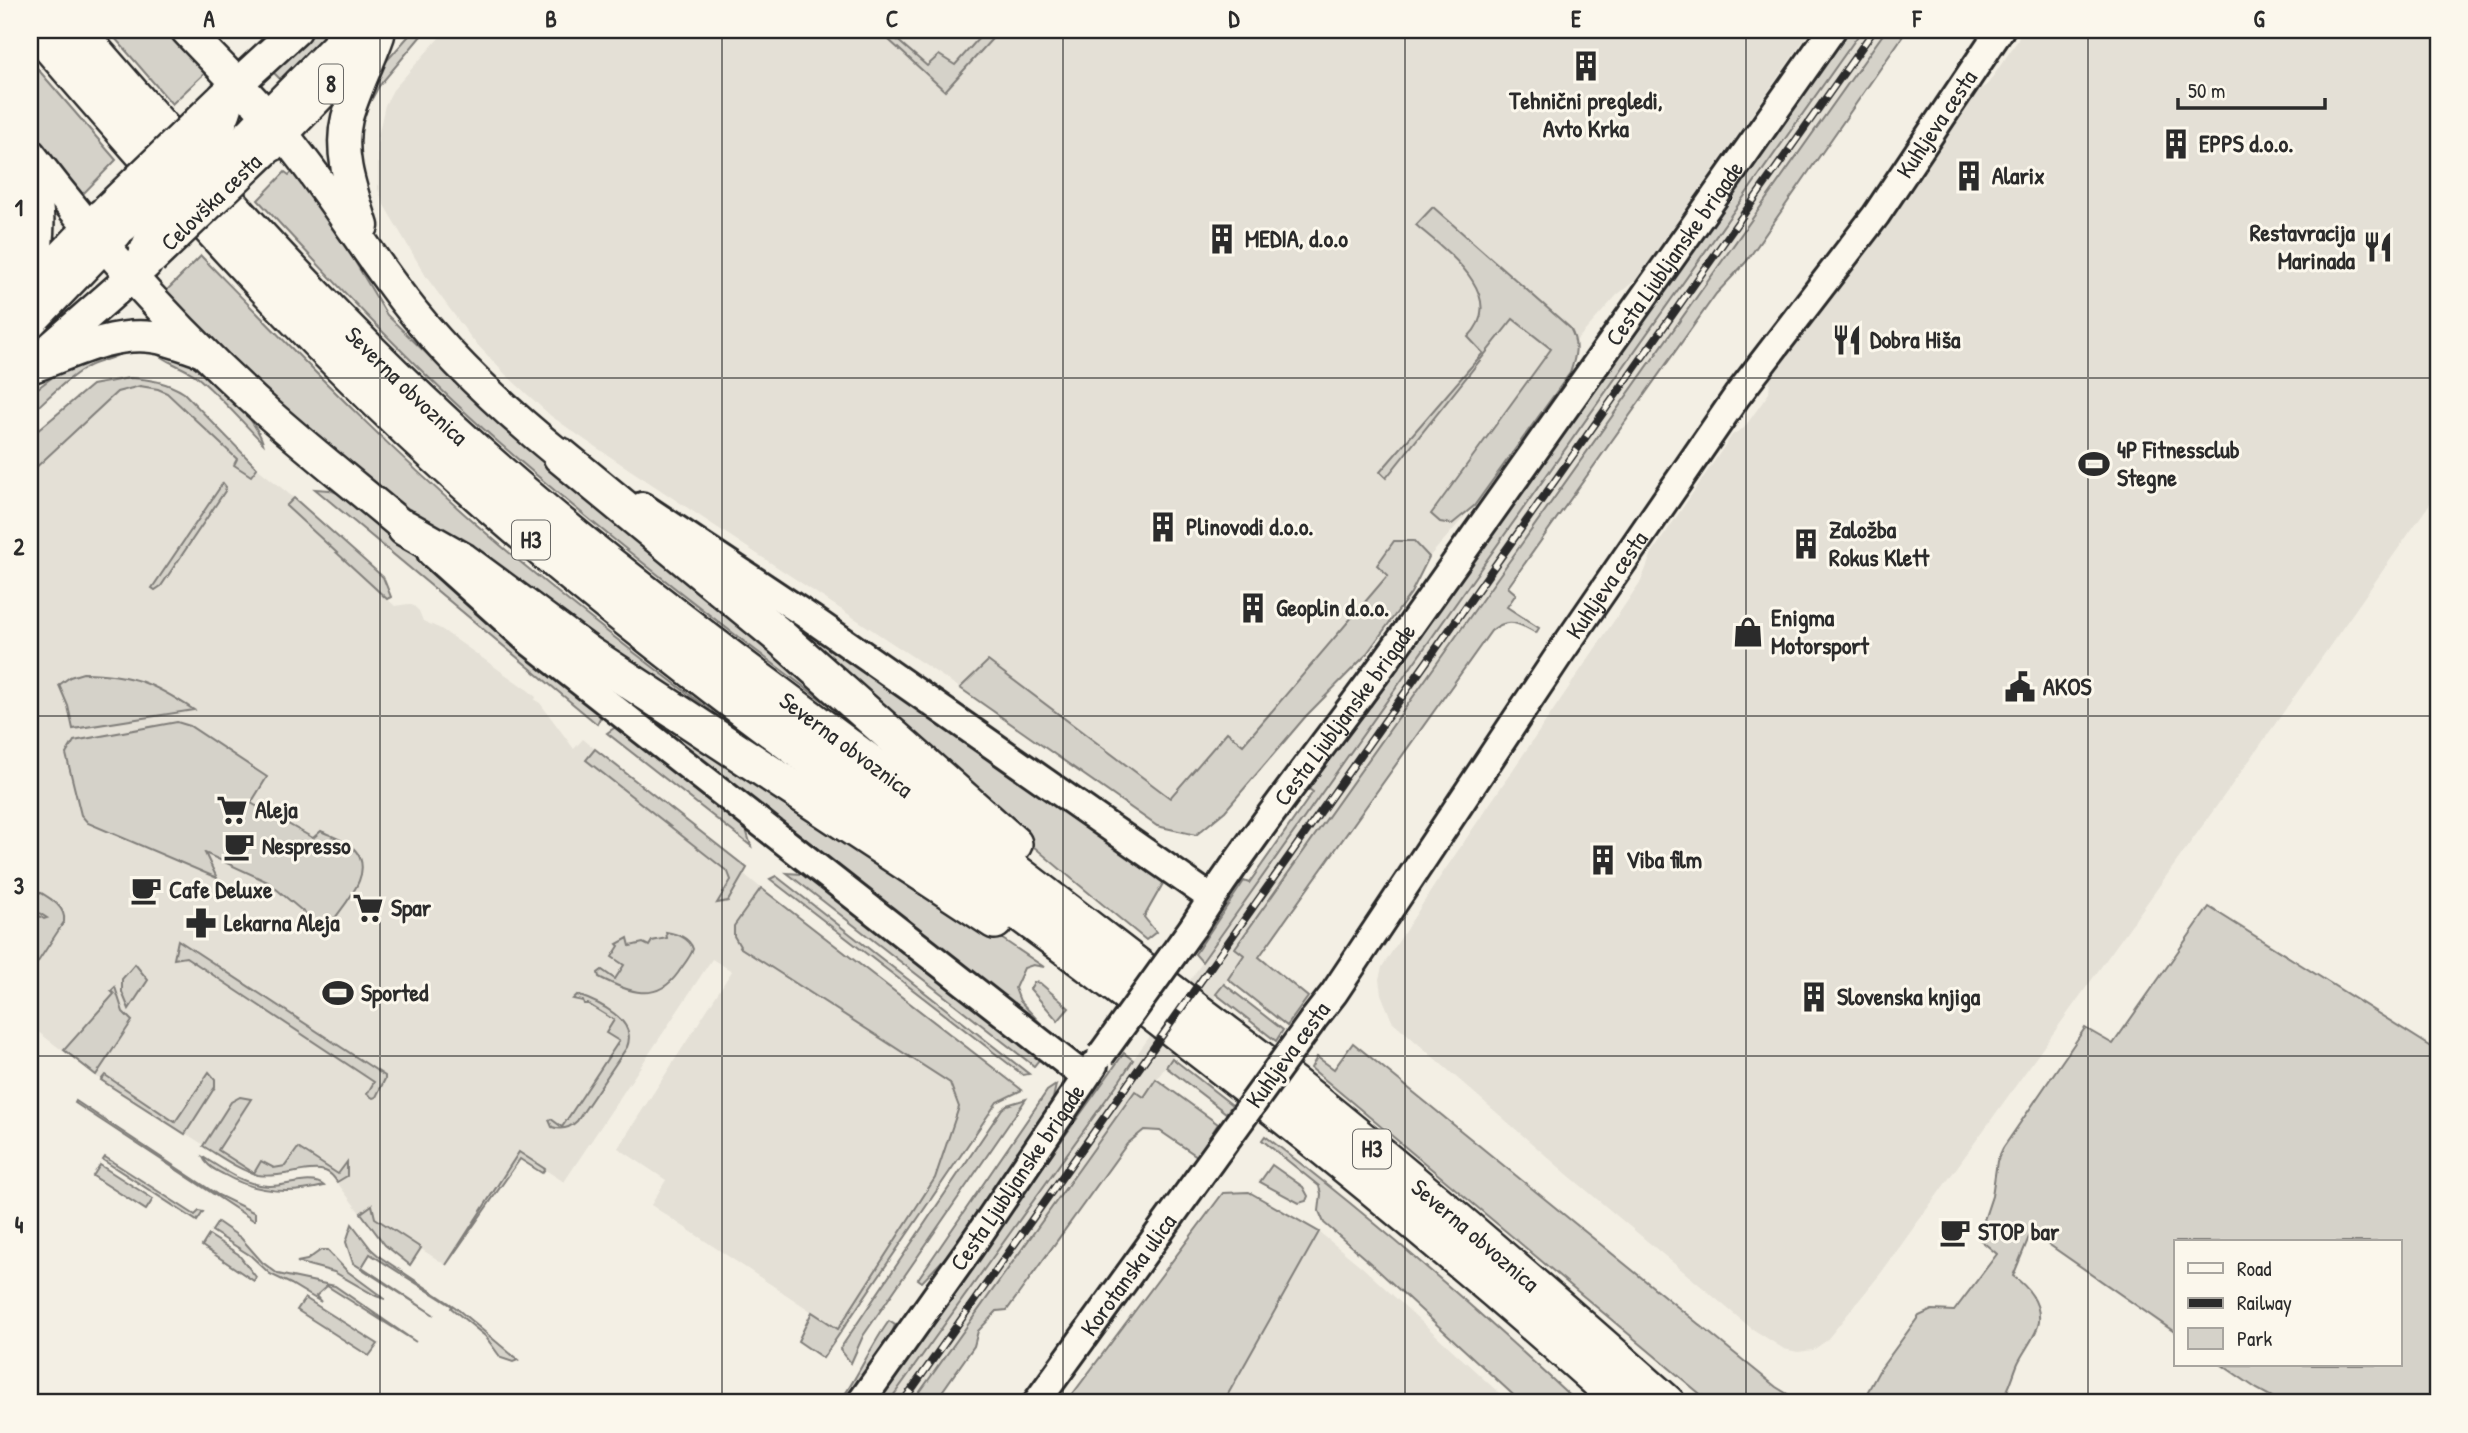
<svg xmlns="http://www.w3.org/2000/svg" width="2468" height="1433" viewBox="0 0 2468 1433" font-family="'Patrick Hand',sans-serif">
  <rect width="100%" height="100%" fill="#f3efe4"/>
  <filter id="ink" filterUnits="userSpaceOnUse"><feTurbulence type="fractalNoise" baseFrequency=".0143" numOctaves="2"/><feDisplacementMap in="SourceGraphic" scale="14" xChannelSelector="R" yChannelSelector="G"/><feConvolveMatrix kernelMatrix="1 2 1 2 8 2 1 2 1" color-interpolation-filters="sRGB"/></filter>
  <g filter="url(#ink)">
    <g fill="#e4e0d6">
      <polygon points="446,30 1811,30 1637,279 1617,295 1577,340 1576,357 1570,373 1474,506 1429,557 1411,593 1365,656 1306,716 1225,810 1207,827 988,661 960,688 585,440 551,416 505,374 472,339 427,278 384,205 378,189 378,136 385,105 393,90"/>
      <polygon points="1862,30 1886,30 1235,948 1245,955 1144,1097 1135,1091 912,1403 888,1403 1220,938 1377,713"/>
      <polygon points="2020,30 2438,30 2438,492 2254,754 1881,1273 1826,1341 1813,1350 1798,1352 1784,1349 1751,1328 1567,1174 1392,1021 1381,994 1379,979 1382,967 1436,883 1641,581 1652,553 1732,435 1744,428 1769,393 1770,379 1874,236 1975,92 1987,85 2018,40"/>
      <polygon points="140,386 158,389 167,393 237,459 234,464 253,474 257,468 294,498 287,507 395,606 408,604 414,606 419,611 423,621 441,629 529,691 536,697 535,700 540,703 574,749 583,739 595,749 586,761 728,872 731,880 718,902 728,901 744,874 761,888 747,908 745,951 950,1084 959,1107 935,1178 838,1329 651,1205 666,1180 618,1148 732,971 712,959 564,1182 518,1152 446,1265 421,1249 410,1265 401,1258 372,1229 330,1173 321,1170 270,1176 255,1174 242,1169 101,1080 33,1028 30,1022 30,473 117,393"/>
      <polygon points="1319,1232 1362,1267 1510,1403 1223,1403"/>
    </g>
    <g fill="#d5d2c9" stroke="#807e7a" stroke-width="2">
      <polygon points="108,30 169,30 208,70 172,104"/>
      <polygon points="313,30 339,30 285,84 269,68"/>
      <polygon points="414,30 426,30 379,86 369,104 360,128 355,119 383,65"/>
      <polygon points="878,30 886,30 927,66 939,55 955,65 986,30 1000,30 945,91"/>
      <polygon points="1849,30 1862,30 1202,962 1195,954 1244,881 1249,883 1313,792 1309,789 1368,704 1371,706"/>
      <path d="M1886,30H1907L1746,262L1716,294L1508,587L1516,594L1507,607L1539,628L1536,633C1519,623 1508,617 1491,631L1259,957L1308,997L1287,1026L1228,979L1244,955L1235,948Z"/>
      <polygon points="30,60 116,160 81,196 30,129"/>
      <path d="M294,170L327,215L387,315L493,419L880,743C749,647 619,548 497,441C412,366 335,283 258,200L285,172L289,175Z"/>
      <path d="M1433,207L1570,328C1579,344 1576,356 1570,373L1474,506L1452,524L1440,522L1431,514L1551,349L1513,319L1386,478L1380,472L1483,353L1468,337C1510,296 1444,249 1416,225Z"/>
      <path d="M201,256C300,357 398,459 506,550C598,627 695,699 791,771C606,647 416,528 250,380C219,353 192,322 163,294Z"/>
      <path d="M153,350C165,354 185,355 196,363C215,375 257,422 263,443C241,421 220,396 196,376C183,366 163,362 153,350Z"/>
      <path d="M124,351C114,360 99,360 87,367C66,379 48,398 30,414V394L78,358Z"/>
      <path d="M129,378C149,379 167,382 184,393L257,468L251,476L234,465L237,459L167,393L158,389L140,386L117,392L30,473V437L92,385Z"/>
      <polygon points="223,483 226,487 225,491 161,586 155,590 152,588"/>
      <polygon points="315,489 330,490 347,497 599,711 600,718 597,724"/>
      <polygon points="294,498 383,577 391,597 387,599 286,506"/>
      <polygon points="1394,541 1414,541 1429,557 1411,593 1365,656 1306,716 1225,811 1196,835 1157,826 960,688 988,661 1170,798 1227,732 1243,745 1388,575 1377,565"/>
      <path d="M693,549L1165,880L1144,917L1156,932L1146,940C991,814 843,681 693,549Z"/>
      <polygon points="517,612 1044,967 1033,965 1024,968 1015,988 1020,1001 1045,1028 1047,1033 621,702"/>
      <path d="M83,673C133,674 153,683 194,710L73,729L68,706L59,685L70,677Z"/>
      <path d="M177,722L190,726L267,777L251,803L313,838L321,831C331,836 347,841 355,850C376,873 343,905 331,924L320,926L268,882L205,853L217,878L88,823L81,815L66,754L74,741Z"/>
      <polygon points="617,726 745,826 751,846 607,733"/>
      <polygon points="595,749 747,868 728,901 717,903 731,880 728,872 586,760"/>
      <polygon points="787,873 802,874 815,880 1042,1056 1034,1066"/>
      <polygon points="776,876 1029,1074 1023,1075 770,879"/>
      <path d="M30,886C43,895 67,904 64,922L30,974V910L44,919L47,918L30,907Z"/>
      <polygon points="761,888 1022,1090 997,1102 823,1358 798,1341 812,1312 838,1329 935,1178 959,1107 950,1083 741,948 734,936 734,926"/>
      <path d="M2209,907L2438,1051V1403H2283L2257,1389L2222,1365H2400V1242H2176V1333L2031,1232L2013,1276C2027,1286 2041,1302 2039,1322C2037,1335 2024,1350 2018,1363C2012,1377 2010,1390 2000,1403H1868V1391L1879,1371L1919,1316L1932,1310L1954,1311L1997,1254L1978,1238L1992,1196L1997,1161L2003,1148L2085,1028L2113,1044Z"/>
      <path d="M666,932C677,934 689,937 693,949C690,958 683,965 678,973C656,1004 628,992 599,977L598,973L602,970L615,979L624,965L612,957L619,946L617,944L628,938L630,946L643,943L649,946L652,941L667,938Z"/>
      <polygon points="178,940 385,1076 385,1079 376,1097 373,1098 367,1094 374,1082 186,957 174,959"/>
      <polygon points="135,964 148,980 129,1009 122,992 122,979"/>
      <polygon points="1034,982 1040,983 1069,1008 1058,1021 1030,989"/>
      <polygon points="1224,984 1283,1030 1276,1041 1216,994"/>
      <polygon points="115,987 123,1012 132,1021 96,1075 64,1050 114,994 111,991"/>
      <path d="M577,995C598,1002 638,1020 627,1047L577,1121C570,1128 561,1130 552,1127L549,1120L551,1119L562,1127L619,1041L606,1033L614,1020L588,1004H584L583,1001L573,999Z"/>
      <polygon points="1353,1043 1776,1387 1802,1403 1711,1403 1311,1068 1317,1057 1334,1069"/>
      <polygon points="1124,1053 1133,1060 1120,1080 888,1403 874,1403"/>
      <polygon points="1172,1058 1232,1105 1226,1113 1166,1067"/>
      <polygon points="209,1072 215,1079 215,1087 185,1134 101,1080 105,1075 175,1122"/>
      <polygon points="1156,1079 1218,1124 1197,1156 1160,1131 1144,1130 1127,1144 1007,1310 997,1311 978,1331 974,1346 934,1403 912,1403 1135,1091 1144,1097"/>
      <polygon points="1056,1085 1052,1103 960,1242 922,1282 918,1279 1047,1091"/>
      <path d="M240,1097L251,1099L218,1150L254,1173L261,1161L274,1168L285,1166L298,1148L338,1174L347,1162V1176L337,1182C334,1177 331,1173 325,1171C307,1166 280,1179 258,1175C238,1170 220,1156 203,1146L231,1102Z"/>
      <polygon points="1026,1099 863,1336 851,1363 840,1349 1002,1109 1007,1105"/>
      <polygon points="76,1101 218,1195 255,1213 255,1220 253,1220 75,1103"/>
      <path d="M1265,1136C1374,1219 1478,1310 1578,1403H1522L1369,1262L1324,1223L1319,1211L1321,1194L1319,1186L1262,1140Z"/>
      <polygon points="519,1152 545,1169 542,1173 520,1159 446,1265"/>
      <polygon points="105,1157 195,1215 199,1211 203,1212 197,1221 103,1160"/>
      <path d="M203,1157C224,1170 244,1185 269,1186C285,1187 312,1175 324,1186C289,1195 254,1192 223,1174C215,1170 207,1166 203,1157Z"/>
      <polygon points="100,1165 153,1199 146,1210 93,1176"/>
      <polygon points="1272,1165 1303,1187 1308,1196 1306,1201 1299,1203 1260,1182"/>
      <polygon points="1249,1192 1319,1232 1223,1403 1066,1403 1223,1193"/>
      <polygon points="372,1205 375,1218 421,1248 410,1265 385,1245 361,1213"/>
      <polygon points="218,1222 241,1238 262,1262 278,1274 335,1286 416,1342 327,1286 316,1296 321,1302 291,1284 270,1274 251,1256 212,1231"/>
      <polygon points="352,1224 371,1249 380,1257 455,1307 518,1360 513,1362 501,1358 485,1336 451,1308 452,1306 370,1254 362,1267 434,1315 353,1263 346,1242"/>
      <polygon points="209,1235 238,1254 256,1277 254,1281 202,1246"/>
      <polygon points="321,1250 327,1250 347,1271 385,1299 376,1296 334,1272 297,1262 307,1260"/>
      <polygon points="305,1298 378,1344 369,1356 297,1310"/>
      <path d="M889,1321L895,1325L887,1345L847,1403H839C858,1377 870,1347 889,1321Z"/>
    </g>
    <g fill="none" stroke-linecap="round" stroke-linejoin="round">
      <g stroke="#2b2b2b" stroke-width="32">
        <g id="secondary">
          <polyline points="642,506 812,619 1211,898"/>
          <polyline points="431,553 531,643 1085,1077"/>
          <path id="s1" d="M1193,927C1254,831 1327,742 1394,649C1540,443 1687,237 1832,30"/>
          <path id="s2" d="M1313,1020L1334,993L1557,658L1737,396L1876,215L2000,30"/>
          <path id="s3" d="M860,1403L970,1248L1094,1065"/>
          <path id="s4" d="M1036,1403L1221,1147"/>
        </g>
      </g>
      <g stroke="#2b2b2b" stroke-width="35">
        <g id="primary">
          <path d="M186,30C223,70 264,108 297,152C334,199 366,251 403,299C448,358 503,409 561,456"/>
          <polyline points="223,97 296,30"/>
          <polyline points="254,129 352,30"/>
          <polyline points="270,147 372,42"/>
          <path d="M30,154C102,248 182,336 270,415C314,454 360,490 405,528"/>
          <path d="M363,226C352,191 338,154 347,118C354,92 370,61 379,35"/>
          <path d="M30,276C44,230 38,204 30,158"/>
          <polyline points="30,289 102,214"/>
          <polyline points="30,323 117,233"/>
          <polyline points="39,358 146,264"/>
          <path d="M30,368C69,354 110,332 152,337C169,339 185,346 200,351"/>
        </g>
      </g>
      <g stroke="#2b2b2b" stroke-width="40">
        <g id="highway">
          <path d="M36,30C185,204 338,375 512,524C697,683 898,821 1092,967C1275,1105 1453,1250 1623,1403"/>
          <path id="s5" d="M76,30C210,185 345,338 500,473C646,601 805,713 960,830C1036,887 1111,946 1187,1004C1229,1036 1272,1067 1313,1100C1434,1198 1551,1300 1667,1403"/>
          <polyline points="561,456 777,634 1014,844"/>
          <polyline points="405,528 463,561 590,655 995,921"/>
        </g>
      </g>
      <use href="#secondary" stroke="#fbf7ec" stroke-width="26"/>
      <use href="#primary" stroke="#fbf7ec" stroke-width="30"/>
      <use href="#highway" stroke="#fbf7ec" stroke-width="35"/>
      <g stroke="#2b2b2b" stroke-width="8">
        <polyline id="rail" points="902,1403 1874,30"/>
      </g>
      <use href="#rail" stroke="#fbf7ec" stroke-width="5" stroke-dasharray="16" stroke-linecap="butt"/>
      <g stroke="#2b2b2b" stroke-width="32" stroke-linecap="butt">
        <g id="secondary-bridge">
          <polyline points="1101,1055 1193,927"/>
          <polyline points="1221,1147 1313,1020"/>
        </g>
      </g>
      <g stroke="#2b2b2b" stroke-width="35" stroke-linecap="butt">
        <g id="primary-bridge">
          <polyline points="107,209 220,100"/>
          <path d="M123,227C154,197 216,148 227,107"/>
          <polyline points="145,251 154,230 161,221 250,133"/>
          <path id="s6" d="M152,259L266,150"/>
        </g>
      </g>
      <use href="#secondary-bridge" stroke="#fbf7ec" stroke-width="26"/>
      <use href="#primary-bridge" stroke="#fbf7ec" stroke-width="30"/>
    </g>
  </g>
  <path fill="none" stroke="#2b2b2b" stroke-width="2" stroke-opacity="0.55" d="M380,30V1403M722,30V1403M1063,30V1403M1405,30V1403M1746,30V1403M2088,30V1403M30,378H2438M30,716H2438M30,1056H2438"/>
  <defs>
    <g id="building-bare" transform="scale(2.415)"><path d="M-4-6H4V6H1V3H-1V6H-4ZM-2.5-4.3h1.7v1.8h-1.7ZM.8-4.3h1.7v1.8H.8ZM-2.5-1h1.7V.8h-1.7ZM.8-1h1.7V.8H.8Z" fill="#2b2b2b" stroke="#fbf7ec" stroke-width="2.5" paint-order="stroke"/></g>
    <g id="restaurant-bare" transform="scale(2.415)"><path d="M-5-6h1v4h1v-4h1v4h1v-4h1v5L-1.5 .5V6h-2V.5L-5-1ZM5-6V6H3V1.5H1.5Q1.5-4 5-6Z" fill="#2b2b2b" stroke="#fbf7ec" stroke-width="2.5" paint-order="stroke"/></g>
    <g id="stadium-bare" transform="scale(2.415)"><path d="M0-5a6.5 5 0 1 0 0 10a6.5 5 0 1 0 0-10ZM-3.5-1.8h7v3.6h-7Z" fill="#2b2b2b" stroke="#fbf7ec" stroke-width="2.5" paint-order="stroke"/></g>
    <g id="shop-bare" transform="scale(2.415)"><path d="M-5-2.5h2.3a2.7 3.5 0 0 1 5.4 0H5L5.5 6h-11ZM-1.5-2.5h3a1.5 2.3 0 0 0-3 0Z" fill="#2b2b2b" stroke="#fbf7ec" stroke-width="2.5" paint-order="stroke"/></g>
    <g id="civic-bare" transform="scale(2.415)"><path d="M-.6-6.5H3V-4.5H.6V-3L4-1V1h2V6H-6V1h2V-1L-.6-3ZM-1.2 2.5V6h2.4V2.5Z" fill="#2b2b2b" stroke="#fbf7ec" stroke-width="2.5" paint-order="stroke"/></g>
    <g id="supermarket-bare" transform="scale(2.415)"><path d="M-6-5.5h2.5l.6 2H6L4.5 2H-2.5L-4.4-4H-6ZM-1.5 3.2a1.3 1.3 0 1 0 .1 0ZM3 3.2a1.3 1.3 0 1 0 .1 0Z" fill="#2b2b2b" stroke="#fbf7ec" stroke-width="2.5" paint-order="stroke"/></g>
    <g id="cafe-bare" transform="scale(2.415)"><path d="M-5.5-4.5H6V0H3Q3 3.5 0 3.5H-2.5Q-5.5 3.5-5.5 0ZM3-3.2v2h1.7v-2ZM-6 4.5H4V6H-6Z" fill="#2b2b2b" stroke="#fbf7ec" stroke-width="2.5" paint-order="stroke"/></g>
    <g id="pharmacy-bare" transform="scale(2.415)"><path d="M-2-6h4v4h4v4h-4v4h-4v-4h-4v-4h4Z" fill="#2b2b2b" stroke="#fbf7ec" stroke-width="2.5" paint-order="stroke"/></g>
  </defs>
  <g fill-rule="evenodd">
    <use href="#building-bare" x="1586" y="66"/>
    <use href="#building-bare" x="2176" y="144"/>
    <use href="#building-bare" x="1969" y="176"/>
    <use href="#building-bare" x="1222" y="239"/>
    <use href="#restaurant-bare" x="2378" y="247"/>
    <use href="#restaurant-bare" x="1847" y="340"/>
    <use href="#stadium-bare" x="2094" y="464"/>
    <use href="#building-bare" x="1163" y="527"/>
    <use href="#building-bare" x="1806" y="544"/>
    <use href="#building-bare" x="1253" y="608"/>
    <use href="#shop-bare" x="1748" y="632"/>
    <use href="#civic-bare" x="2020" y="687"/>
    <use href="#supermarket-bare" x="232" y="810"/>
    <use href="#cafe-bare" x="239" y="846"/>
    <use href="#building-bare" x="1603" y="860"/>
    <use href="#cafe-bare" x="146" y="890"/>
    <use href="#supermarket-bare" x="368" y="908"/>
    <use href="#pharmacy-bare" x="201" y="923"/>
    <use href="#stadium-bare" x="338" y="993"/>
    <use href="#building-bare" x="1814" y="997"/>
    <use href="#cafe-bare" x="1955" y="1232"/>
  </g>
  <g text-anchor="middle" stroke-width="6" stroke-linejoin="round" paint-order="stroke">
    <g fill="#fbf7ec" stroke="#696865" stroke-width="2">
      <rect x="319" y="64.5" width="24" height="39" rx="5"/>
      <rect x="512" y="520.5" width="38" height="39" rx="5"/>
      <rect x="1353" y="1129.5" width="38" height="39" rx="5"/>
    </g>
    <g font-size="23" font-weight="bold" fill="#2b2b2b">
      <text x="331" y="92">8</text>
      <text x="531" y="548">H3</text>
      <text x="1372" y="1157">H3</text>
    </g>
    <g font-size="24" font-weight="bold" fill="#2b2b2b" stroke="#fbf7ec" text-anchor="start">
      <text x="1586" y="109" text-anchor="middle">Tehnični pregledi,<tspan x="1586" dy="28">Avto Krka</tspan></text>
      <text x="2199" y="152">EPPS d.o.o.</text>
      <text x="1992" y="184">Alarix</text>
      <text x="2355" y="241" text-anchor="end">Restavracija<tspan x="2355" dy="28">Marinada</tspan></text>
      <text x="1245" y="247">MEDIA, d.o.o</text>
      <text x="1870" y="348">Dobra Hiša</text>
      <text x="2117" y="458">4P Fitnessclub<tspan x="2117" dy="28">Stegne</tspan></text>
      <text x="1186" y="535">Plinovodi d.o.o.</text>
      <text x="1829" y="538">Založba<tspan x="1829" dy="28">Rokus Klett</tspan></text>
      <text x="1276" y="616">Geoplin d.o.o.</text>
      <text x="1771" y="626">Enigma<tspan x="1771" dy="28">Motorsport</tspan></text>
      <text x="2043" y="695">AKOS</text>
      <text x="255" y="818">Aleja</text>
      <text x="262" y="854">Nespresso</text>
      <text x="1626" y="868">Viba film</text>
      <text x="169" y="898">Cafe Deluxe</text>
      <text x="391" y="916">Spar</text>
      <text x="224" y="931">Lekarna Aleja</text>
      <text x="361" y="1001">Sported</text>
      <text x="1837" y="1005">Slovenska knjiga</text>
      <text x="1978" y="1240">STOP bar</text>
    </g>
    <g font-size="24" fill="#2b2b2b" stroke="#fbf7ec">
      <text dy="8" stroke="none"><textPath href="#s2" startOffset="1092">Kuhljeva cesta</textPath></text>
      <text dy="8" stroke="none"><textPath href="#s6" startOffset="82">Celovška cesta</textPath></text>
      <text dy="8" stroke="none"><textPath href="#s1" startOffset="828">Cesta Ljubljanske brigade</textPath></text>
      <text dy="8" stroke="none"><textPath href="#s5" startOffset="486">Severna obvoznica</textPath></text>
      <text dy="8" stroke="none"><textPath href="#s2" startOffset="525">Kuhljeva cesta</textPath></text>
      <text dy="8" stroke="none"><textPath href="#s1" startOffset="261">Cesta Ljubljanske brigade</textPath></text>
      <text dy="8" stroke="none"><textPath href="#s5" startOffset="1054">Severna obvoznica</textPath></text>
      <text transform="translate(1288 1055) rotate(-54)" y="8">Kuhljeva cesta</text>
      <text dy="8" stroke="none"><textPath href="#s3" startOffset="275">Cesta Ljubljanske brigade</textPath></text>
      <text dy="8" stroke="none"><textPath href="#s5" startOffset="1852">Severna obvoznica</textPath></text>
      <text dy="8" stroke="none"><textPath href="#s4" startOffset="158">Korotanska ulica</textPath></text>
    </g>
  </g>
  <rect width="2468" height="1433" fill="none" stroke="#fbf7ec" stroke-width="77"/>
  <rect x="2174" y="1240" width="228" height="126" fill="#fbf7ec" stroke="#a8a59f" stroke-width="2"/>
  <rect x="2188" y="1263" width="35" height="10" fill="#fbf7ec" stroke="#a8a59f" stroke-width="2"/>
  <text x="2237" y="1276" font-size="21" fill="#2b2b2b">Road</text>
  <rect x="2188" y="1298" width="35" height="10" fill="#2b2b2b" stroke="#a8a59f" stroke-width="2"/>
  <text x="2237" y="1310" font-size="21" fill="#2b2b2b">Railway</text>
  <rect x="2188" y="1328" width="35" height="21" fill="#d5d2c9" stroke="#a8a59f" stroke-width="2"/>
  <text x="2237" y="1346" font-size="21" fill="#2b2b2b">Park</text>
  <path d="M2178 98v10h147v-10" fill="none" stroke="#2b2b2b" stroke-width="3.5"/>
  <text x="2188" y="98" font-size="21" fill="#2b2b2b" stroke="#fbf7ec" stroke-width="5" paint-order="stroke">50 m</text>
  <rect x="38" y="38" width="2392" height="1356" fill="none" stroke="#2b2b2b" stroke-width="2.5"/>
  <g font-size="23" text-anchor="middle" font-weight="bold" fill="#2b2b2b">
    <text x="209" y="27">A</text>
    <text x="551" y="27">B</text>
    <text x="892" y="27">C</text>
    <text x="1234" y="27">D</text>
    <text x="1576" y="27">E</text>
    <text x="1917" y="27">F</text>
    <text x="2259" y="27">G</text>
    <text x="19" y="216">1</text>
    <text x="19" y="555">2</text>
    <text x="19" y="894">3</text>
    <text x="19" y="1233">4</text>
  </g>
</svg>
